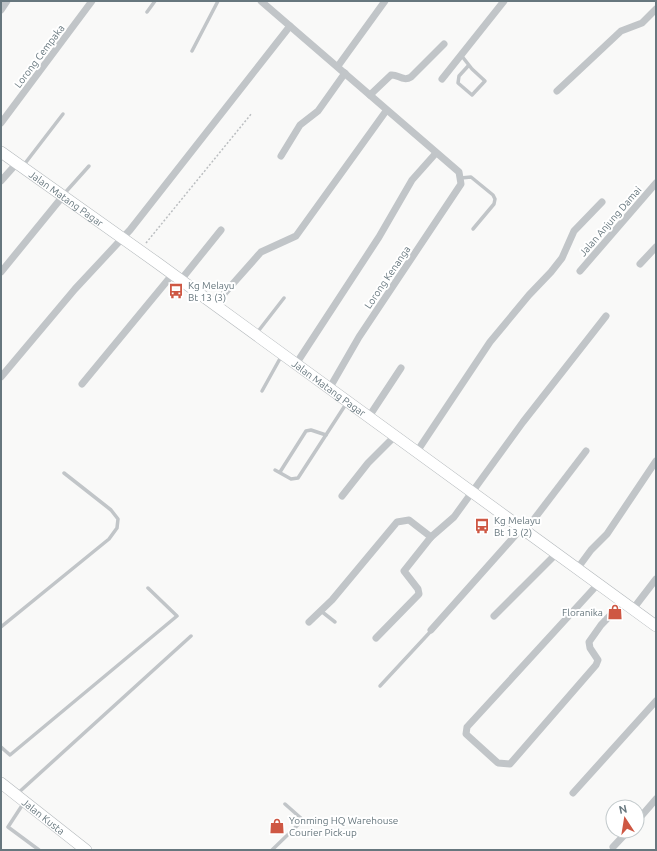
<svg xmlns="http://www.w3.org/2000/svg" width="657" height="851" viewBox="0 0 657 851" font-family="Ubuntu,sans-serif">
  <rect width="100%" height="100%" fill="#f9f9f8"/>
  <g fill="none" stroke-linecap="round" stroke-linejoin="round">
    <g stroke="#b4b9bc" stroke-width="12">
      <g id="secondary">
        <path id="s1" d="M1,152L156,262L656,626"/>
        <path id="s2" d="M1,783L86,850"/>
      </g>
    </g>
    <polyline stroke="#bbbec0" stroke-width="1.5" stroke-dasharray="2 2" stroke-linecap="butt" points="146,243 252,113"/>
    <g stroke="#c1c5c8" stroke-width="3.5">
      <polyline points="147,12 155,1"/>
      <polyline points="192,51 218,1"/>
      <polyline points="461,55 472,69 485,81 472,95 458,83 459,76 469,65"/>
      <polyline points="23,166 63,114"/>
      <polyline points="461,178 471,177 493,195 495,199 494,204 473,229"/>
      <polyline points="63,195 89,166"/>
      <polyline points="256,334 284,298"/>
      <polyline points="262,391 282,355"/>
      <polyline points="275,470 291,479 298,478 346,404"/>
      <polyline points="280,472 306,431 311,430 326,435"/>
      <polyline points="321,611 335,622"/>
      <polyline points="1,627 109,539 117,528 118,519 111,510 64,473"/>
      <polyline points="380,686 431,631"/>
      <polyline points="1,747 10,755 177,616 148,588"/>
      <polyline points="17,794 191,636"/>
      <polyline points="23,804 8,827 39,850"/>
      <polyline points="272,850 303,820 285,804"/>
    </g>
    <g stroke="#c1c5c8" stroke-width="7">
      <polyline points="261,1 459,172 461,184 359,337 329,389"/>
      <polyline points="1,10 7,1"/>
      <polyline points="338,66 385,1"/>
      <polyline points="442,79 504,1"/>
      <polyline points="557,91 621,31 642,23 656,9"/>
      <path d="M370,95L391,75C398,74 403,82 411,77L444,44"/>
      <polyline points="1,123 92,1"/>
      <polyline points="281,156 300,125 318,111 345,73"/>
      <polyline points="1,181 17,163"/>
      <polyline points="640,264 656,247"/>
      <polyline points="580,271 656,183"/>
      <polyline points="1,272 63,196"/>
      <polyline points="180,281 221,230"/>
      <polyline points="214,305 261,252 296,236 386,111"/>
      <polyline points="296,364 379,237 412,180 436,153"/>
      <polyline points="1,377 75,289 130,230 290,26"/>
      <polyline points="82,384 172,275"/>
      <polyline points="368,418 401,368"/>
      <polyline points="416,453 490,342 529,295 551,272 562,258 574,231 602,202"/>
      <polyline points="342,496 368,463 394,437"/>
      <polyline points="525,531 586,451"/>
      <polyline points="577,569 591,550 607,534 656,461"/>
      <polyline points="598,584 467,727 466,734 498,763 510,764 596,665 598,660 590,648 589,642 601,625 623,602"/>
      <polyline points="633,609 656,579"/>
      <polyline points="494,616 556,554"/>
      <polyline points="309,622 332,600 397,522 409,520 431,537"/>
      <polyline points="431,630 521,529"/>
      <polyline points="376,638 419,594 418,589 404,571 431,537 454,517 523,422 606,316"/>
      <polyline points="573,793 656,701"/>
      <polyline points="637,821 656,799"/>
      <polyline points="613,847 628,831"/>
    </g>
    <use href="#secondary" stroke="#fff" stroke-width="11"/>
  </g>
  <defs>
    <g id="bus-bare" transform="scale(1.2)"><path d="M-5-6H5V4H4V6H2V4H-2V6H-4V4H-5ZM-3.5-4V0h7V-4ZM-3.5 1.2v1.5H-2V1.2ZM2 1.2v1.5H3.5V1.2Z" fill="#ce5743" stroke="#fff" stroke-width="2.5" paint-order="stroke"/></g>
    <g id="shop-bare" transform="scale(1.2)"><path d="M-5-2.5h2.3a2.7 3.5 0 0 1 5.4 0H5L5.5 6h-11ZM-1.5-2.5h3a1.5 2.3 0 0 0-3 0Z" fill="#ce5743" stroke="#fff" stroke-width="2.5" paint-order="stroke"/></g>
  </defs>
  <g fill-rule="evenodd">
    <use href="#bus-bare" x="176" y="291"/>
    <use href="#bus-bare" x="482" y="526"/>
    <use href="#shop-bare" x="615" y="612"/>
    <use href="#shop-bare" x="277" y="826"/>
  </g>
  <g text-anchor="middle" stroke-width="4" stroke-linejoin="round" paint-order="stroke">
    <g font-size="10" fill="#67777e" stroke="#fff">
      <text transform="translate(39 56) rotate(-53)" y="4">Lorong Cempaka</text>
      <text dy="4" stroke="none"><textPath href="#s1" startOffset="80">Jalan Matang Pagar</textPath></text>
      <text transform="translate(610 221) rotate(-49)" y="4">Jalan Anjung Damai</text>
      <text transform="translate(387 277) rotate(-56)" y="4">Lorong Kenanga</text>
      <text dy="4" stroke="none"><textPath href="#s1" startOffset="404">Jalan Matang Pagar</textPath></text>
      <text dy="4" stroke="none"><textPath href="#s2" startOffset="54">Jalan Kusta</textPath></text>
    </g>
    <g font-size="10" fill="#67777e" stroke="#fff" text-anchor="start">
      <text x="188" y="289">Kg Melayu<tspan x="188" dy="12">Bt 13 (3)</tspan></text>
      <text x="494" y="524">Kg Melayu<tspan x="494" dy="12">Bt 13 (2)</tspan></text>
      <text x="603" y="616" text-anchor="end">Floranika</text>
      <text x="289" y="824">Yonming HQ Warehouse<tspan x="289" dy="12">Courier Pick-up</tspan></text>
    </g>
  </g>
  <rect width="657" height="851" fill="none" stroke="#67777e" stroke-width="4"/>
  <g transform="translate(625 819) rotate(348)"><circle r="19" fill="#ffffff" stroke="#c2c9cb"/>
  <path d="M0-3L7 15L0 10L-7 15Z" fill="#ce5743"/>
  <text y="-6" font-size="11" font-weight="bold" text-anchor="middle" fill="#67777e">N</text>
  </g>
</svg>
